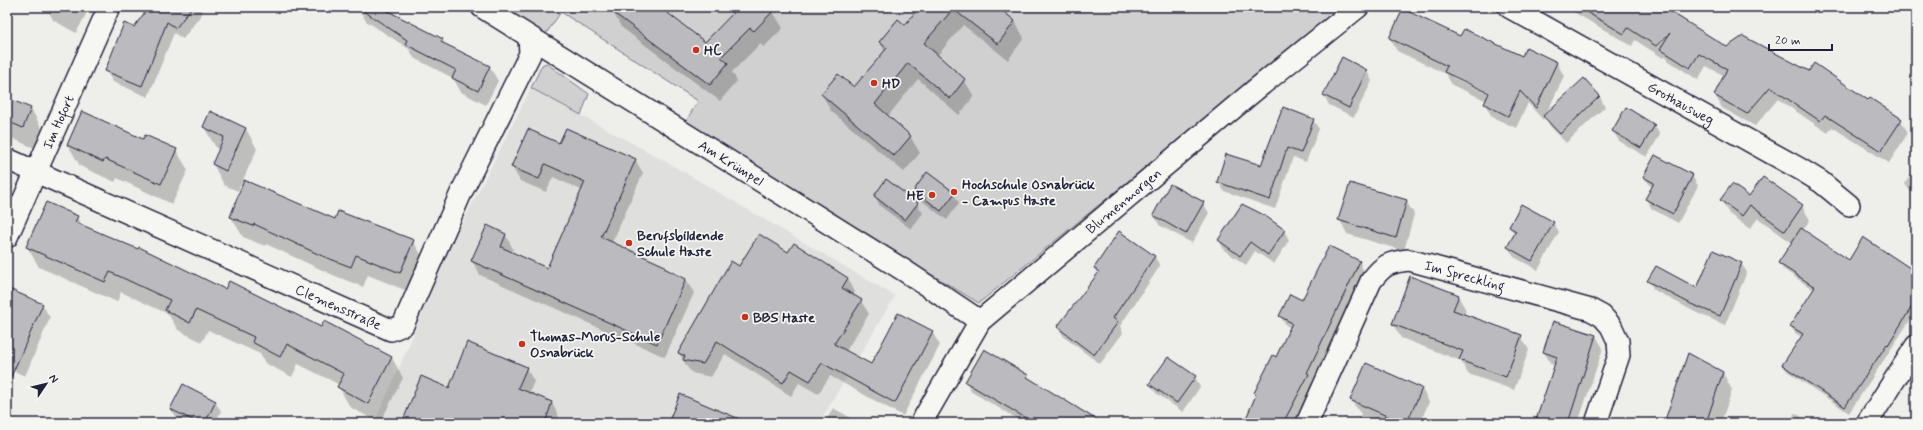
<svg xmlns="http://www.w3.org/2000/svg" width="1923" height="430" viewBox="0 0 1923 430" font-family="Mynerve,sans-serif">
  <rect width="100%" height="100%" fill="#eeeeeb"/>
  <filter id="ink" filterUnits="userSpaceOnUse"><feTurbulence type="fractalNoise" baseFrequency=".025" numOctaves="2"/><feDisplacementMap in="SourceGraphic" scale="8" xChannelSelector="R" yChannelSelector="G"/><feConvolveMatrix kernelMatrix="1 2 1 2 8 2 1 2 1" color-interpolation-filters="sRGB"/></filter>
  <g filter="url(#ink)">
    <polygon fill="#dfdfde" points="531,88 665,161 895,296 819,423 374,423 410,343 442,263"/>
    <g fill="#d0d0d1" stroke="#797986">
      <polygon points="500,7 1341,7 979,303 683,126 698,101 561,12 545,35"/>
      <polygon points="546,63 589,94 581,115 531,88 542,65"/>
    </g>
    <g fill="#0003" fill-rule="evenodd">
      <polygon points="49,7 90,7 76,33 53,20 48,10"/>
      <polygon points="150,7 200,7 203,12 183,39 174,33 148,97 113,82 106,71"/>
      <polygon points="358,7 386,7 393,11 395,16 442,40 445,44 490,67 498,81 486,105 461,92 453,78 414,58 409,49 366,21"/>
      <polygon points="615,7 659,7 705,44 732,15 724,7 770,7 783,28 764,47 760,44 732,72 737,81 720,101 621,27 612,10"/>
      <polygon points="920,7 997,7 1015,21 1024,38 1008,60 963,25 937,56 964,80 974,96 959,115 918,79 888,116 910,136 920,153 904,172 831,111 822,94 854,88 885,52 880,42 905,26"/>
      <polygon points="1565,7 1661,7 1727,49 1809,72 1869,102 1901,120 1908,133 1889,163 1832,127 1828,133 1778,99 1755,126 1722,108 1715,95 1725,76 1706,66 1698,80 1669,61 1665,56 1663,58 1635,40 1632,46"/>
      <path d="M1390,38H1461L1522,57L1526,49L1557,63L1564,76L1546,115L1584,80L1600,97L1605,107L1566,143L1550,126L1545,117L1543,120L1528,103L1516,128L1492,117L1485,104L1487,101L1452,85L1446,74L1397,51ZM1452,75L1494,95L1493,96L1452,77Z"/>
      <polygon points="1342,59 1367,71 1372,81 1354,117 1329,105 1324,95"/>
      <polygon points="7,99 31,109 42,129 34,148 7,136"/>
      <polygon points="1313,120 1319,129 1306,162 1293,157 1275,209 1224,191 1218,181 1262,166"/>
      <polygon points="1654,125 1660,135 1647,157 1619,141 1613,131"/>
      <polygon points="204,127 246,129 257,149 238,191 224,185 213,164 219,150 216,148"/>
      <polygon points="68,145 176,150 188,170 172,204 117,178 115,182 80,166"/>
      <polygon points="559,145 635,159 643,173 612,243 664,267 667,271 686,279 694,293 665,357 480,275 472,261 506,235 513,249 511,253 548,270 583,191 553,177 546,192 520,181 512,167"/>
      <polygon points="1916,166 1916,199 1905,184"/>
      <polygon points="1692,176 1698,186 1678,223 1652,209 1646,199 1652,188 1644,177"/>
      <polygon points="887,181 917,204 923,213 911,229 880,206 875,196"/>
      <polygon points="915,190 954,194 959,203 947,220 921,200"/>
      <polygon points="1749,197 1802,206 1810,220 1802,231 1849,261 1916,273 1916,311 1849,413 1787,371 1784,365 1802,337 1795,333 1791,326 1814,290 1783,269 1779,263 1792,243 1758,218 1750,229 1729,214 1721,200"/>
      <polygon points="1406,201 1414,214 1404,251 1347,234 1340,220"/>
      <polygon points="7,202 11,208 7,217"/>
      <polygon points="1203,203 1209,213 1192,243 1159,225 1154,215"/>
      <polygon points="77,217 82,226 226,290 322,328 325,322 392,358 403,378 380,423 350,407 339,387 340,385 298,364 292,377 265,363 260,354 208,330 202,342 178,330 168,314 121,292 117,302 39,267 27,247"/>
      <polygon points="231,217 335,221 413,241 425,261 412,293 368,275 363,287 333,275 266,244 265,246 243,237"/>
      <polygon points="1553,223 1559,232 1538,270 1514,257 1508,247 1515,235 1510,227"/>
      <polygon points="1284,230 1289,240 1274,264 1255,251 1246,265 1224,250 1219,240"/>
      <polygon points="1119,232 1155,257 1160,266 1120,326 1123,333 1100,364 1064,337 1058,327 1099,274 1095,268"/>
      <polygon points="788,254 848,278 855,292 853,296 861,301 869,314 846,351 872,365 932,332 940,345 903,416 830,376 818,394 799,383 791,396 725,354 711,377 692,373 687,367 679,353 739,268"/>
      <polygon points="1359,262 1364,271 1312,382 1314,384 1294,423 1245,423 1257,396 1255,393 1276,358 1291,328 1286,325 1280,316"/>
      <polygon points="1741,264 1747,272 1725,325 1697,313 1654,290 1649,281 1698,289"/>
      <polygon points="7,294 42,304 50,318 25,376 7,368"/>
      <polygon points="1458,296 1466,310 1464,315 1521,336 1529,350 1514,390 1468,374 1461,361 1401,338 1393,324"/>
      <polygon points="1554,322 1596,336 1603,348 1578,423 1536,423 1555,366 1551,364 1544,352"/>
      <polygon points="526,368 534,381 529,394 552,403 559,417 557,423 403,423 449,389"/>
      <polygon points="1720,372 1723,373 1732,390 1721,423 1665,423"/>
      <polygon points="1027,376 1030,381 1091,423 1024,423 972,392 966,382"/>
      <polygon points="1195,377 1200,387 1183,412 1156,393 1150,384"/>
      <polygon points="1422,389 1429,402 1420,423 1357,423 1361,414 1351,400"/>
      <polygon points="215,402 221,411 215,423 187,423 177,418 171,409"/>
      <polygon points="833,408 860,423 825,423"/>
      <polygon points="1795,413 1812,423 1788,423"/>
    </g>
    <g fill="#bbbbbf" stroke="#22223b">
      <polygon points="147,7 192,7 176,28 167,22 142,86 105,71 124,23 134,27 148,8"/>
      <polygon points="363,7 380,7 443,39 441,42 490,66 478,91 452,78 456,70 405,44 407,40 362,10"/>
      <polygon points="606,7 660,7 705,42 739,7 777,7 754,31 750,28 721,57 728,63 710,85"/>
      <polygon points="919,7 998,7 1015,21 998,44 953,9 924,43 965,79 950,99 908,63 875,104 911,136 894,156 821,94 838,74 854,87 887,48 879,42 898,19 905,25"/>
      <polygon points="1578,7 1663,7 1727,47 1743,36 1809,71 1814,63 1868,100 1870,98 1902,119 1881,151 1825,115 1820,121 1770,87 1747,114 1714,95 1727,69 1699,54 1690,68 1660,49 1670,33 1656,46 1628,28 1624,34"/>
      <polygon points="1403,9 1460,36 1464,29 1522,56 1526,47 1557,62 1536,108 1520,91 1508,116 1484,104 1489,93 1444,72 1447,66 1389,38"/>
      <polygon points="1342,57 1367,70 1349,108 1323,95"/>
      <polygon points="1584,78 1600,96 1560,134 1543,116"/>
      <polygon points="7,98 31,108 23,128 7,121"/>
      <polygon points="1283,107 1314,119 1301,153 1287,148 1270,200 1217,182 1226,154 1261,165"/>
      <polygon points="1626,107 1655,125 1641,148 1612,131"/>
      <polygon points="82,111 143,139 145,135 177,149 161,184 105,159 103,162 67,145"/>
      <polygon points="210,111 246,128 226,171 212,164 224,137 203,127"/>
      <polygon points="566,128 636,159 601,237 665,266 664,268 686,279 657,344 471,261 487,225 506,234 501,247 547,268 585,182 545,164 539,179 511,167 528,129 559,143"/>
      <polygon points="1655,155 1693,175 1673,214 1645,199 1654,183 1643,177"/>
      <polygon points="927,172 955,193 941,211 914,190"/>
      <polygon points="1763,177 1803,205 1785,231 1750,205 1742,216 1720,200 1732,184 1749,196"/>
      <polygon points="886,179 918,203 905,220 874,196"/>
      <polygon points="244,180 335,219 338,211 414,240 400,273 356,255 351,267 320,255 254,224 253,226 230,217"/>
      <polygon points="1350,183 1407,200 1396,238 1338,220"/>
      <polygon points="1170,184 1204,202 1186,234 1153,215"/>
      <polygon points="46,202 78,216 75,222 138,249 139,247 225,289 229,281 321,327 324,321 392,357 368,404 337,387 344,374 287,344 280,357 252,342 254,337 196,310 190,323 165,310 170,300 110,272 105,282 26,247"/>
      <polygon points="1242,204 1264,215 1285,230 1268,255 1250,242 1240,256 1218,240"/>
      <polygon points="1521,204 1554,222 1532,261 1507,247 1516,231 1509,227"/>
      <polygon points="1801,228 1849,260 1863,237 1916,272 1916,300 1888,345 1887,344 1845,407 1782,365 1803,334 1790,326 1815,287 1778,263"/>
      <polygon points="1119,231 1155,256 1113,318 1118,322 1094,355 1057,327 1099,272 1094,268"/>
      <polygon points="759,234 788,252 794,243 848,278 842,288 862,300 834,344 871,364 898,313 933,331 895,403 822,363 810,381 791,370 783,383 717,341 703,364 683,360 685,356 678,353 731,261 739,266"/>
      <polygon points="1329,246 1360,261 1307,373 1309,374 1283,423 1244,423 1256,395 1254,393 1273,355 1276,357 1292,323 1279,316 1290,294 1302,300"/>
      <polygon points="1713,250 1742,263 1720,316 1691,304 1647,281 1656,266 1697,288"/>
      <polygon points="1410,276 1459,295 1453,310 1522,335 1506,377 1459,360 1463,351 1392,324"/>
      <polygon points="7,288 43,304 7,386"/>
      <polygon points="1553,321 1596,335 1568,423 1535,423 1557,357 1543,352"/>
      <polygon points="467,342 527,367 518,388 552,402 545,423 402,423 421,376 449,388"/>
      <polygon points="984,349 1028,375 1027,377 1102,423 1034,423 965,382"/>
      <polygon points="1688,353 1723,372 1706,423 1664,423"/>
      <polygon points="1168,357 1196,376 1177,403 1149,384"/>
      <polygon points="1366,363 1422,388 1407,423 1403,423 1350,400"/>
      <polygon points="183,384 216,401 205,423 199,423 170,409"/>
      <polygon points="680,394 749,423 668,423"/>
    </g>
    <g fill="none" stroke-linecap="round" stroke-linejoin="round">
      <g stroke="#22223b" stroke-width="24">
        <g id="street">
          <path id="s1" d="M482,7L905,271L980,321"/>
          <path id="s2" d="M1509,7L1800,169L1821,182L1849,205"/>
          <path id="s3" d="M7,159L391,330L403,325L461,193L530,54L529,37"/>
          <path id="s4" d="M7,237L109,7"/>
          <path id="s5" d="M921,423L980,321L1255,90L1358,7"/>
          <path id="s6" d="M1307,423L1371,281C1383,265 1389,262 1409,260L1591,310L1602,316L1611,326L1618,341L1619,355L1596,423"/>
          <polyline points="1867,423 1916,346"/>
        </g>
      </g>
      <use href="#street" stroke="#f6f6f2" stroke-width="21"/>
    </g>
  </g>
  <g fill="#c8321e" stroke="#f6f6f2" stroke-width="1.5">
    <circle cx="696" cy="50" r="4"/>
    <circle cx="874" cy="83" r="4"/>
    <circle cx="954" cy="192" r="4"/>
    <circle cx="932" cy="195" r="4"/>
    <circle cx="629" cy="243" r="4"/>
    <circle cx="745" cy="317" r="4"/>
    <circle cx="522" cy="344" r="4"/>
  </g>
  <g text-anchor="middle" stroke-width="3.5" stroke-linejoin="round" paint-order="stroke">
    <g font-size="14" font-weight="bold" fill="#22223b" stroke="#f6f6f2" text-anchor="start">
      <text x="704" y="55">HC</text>
      <text x="882" y="88">HD</text>
      <text x="962" y="189">Hochschule Osnabrück<tspan x="962" dy="16">- Campus Haste</tspan></text>
      <text x="924" y="200" text-anchor="end">HE</text>
      <text x="637" y="240">Berufsbildende<tspan x="637" dy="16">Schule Haste</tspan></text>
      <text x="753" y="322">BBS Haste</text>
      <text x="530" y="341">Thomas-Morus-Schule<tspan x="530" dy="16">Osnabrück</tspan></text>
    </g>
    <g font-size="14" fill="#22223b" stroke="#f6f6f2">
      <text dy="5" stroke="none"><textPath href="#s2" startOffset="197">Grothausweg</textPath></text>
      <text dy="5" stroke="none"><textPath href="#s4" startOffset="126">Im Hofort</textPath></text>
      <text dy="5" stroke="none"><textPath href="#s1" startOffset="294">Am Krümpel</textPath></text>
      <text dy="5" stroke="none"><textPath href="#s5" startOffset="305">Blumenmorgen</textPath></text>
      <text dy="5" stroke="none"><textPath href="#s6" startOffset="259">Im Spreckling</textPath></text>
      <text dy="5" stroke="none"><textPath href="#s3" startOffset="363">Clemensstraße</textPath></text>
    </g>
  </g>
  <rect width="1923" height="430" fill="none" stroke="#f6f6f2" stroke-width="24"/>
  <rect x="12" y="12" width="1899" height="406" fill="none" stroke="#22223b" stroke-width="1.5" filter="url(#ink)"/>
  <g transform="translate(46 384) rotate(55)" stroke="#f6f6f2" stroke-width="3" paint-order="stroke">
  <path d="M0-3L7 15L0 10L-7 15Z" fill="#22223b"/>
  <text y="-6" font-size="11" font-weight="bold" text-anchor="middle" fill="#22223b">N</text>
  </g>
  <path d="M1769 44v6h63v-6" fill="none" stroke="#22223b" stroke-width="2"/>
  <text x="1775" y="44" font-size="12" fill="#22223b" stroke="#f6f6f2" stroke-width="3" paint-order="stroke">20 m</text>
</svg>
